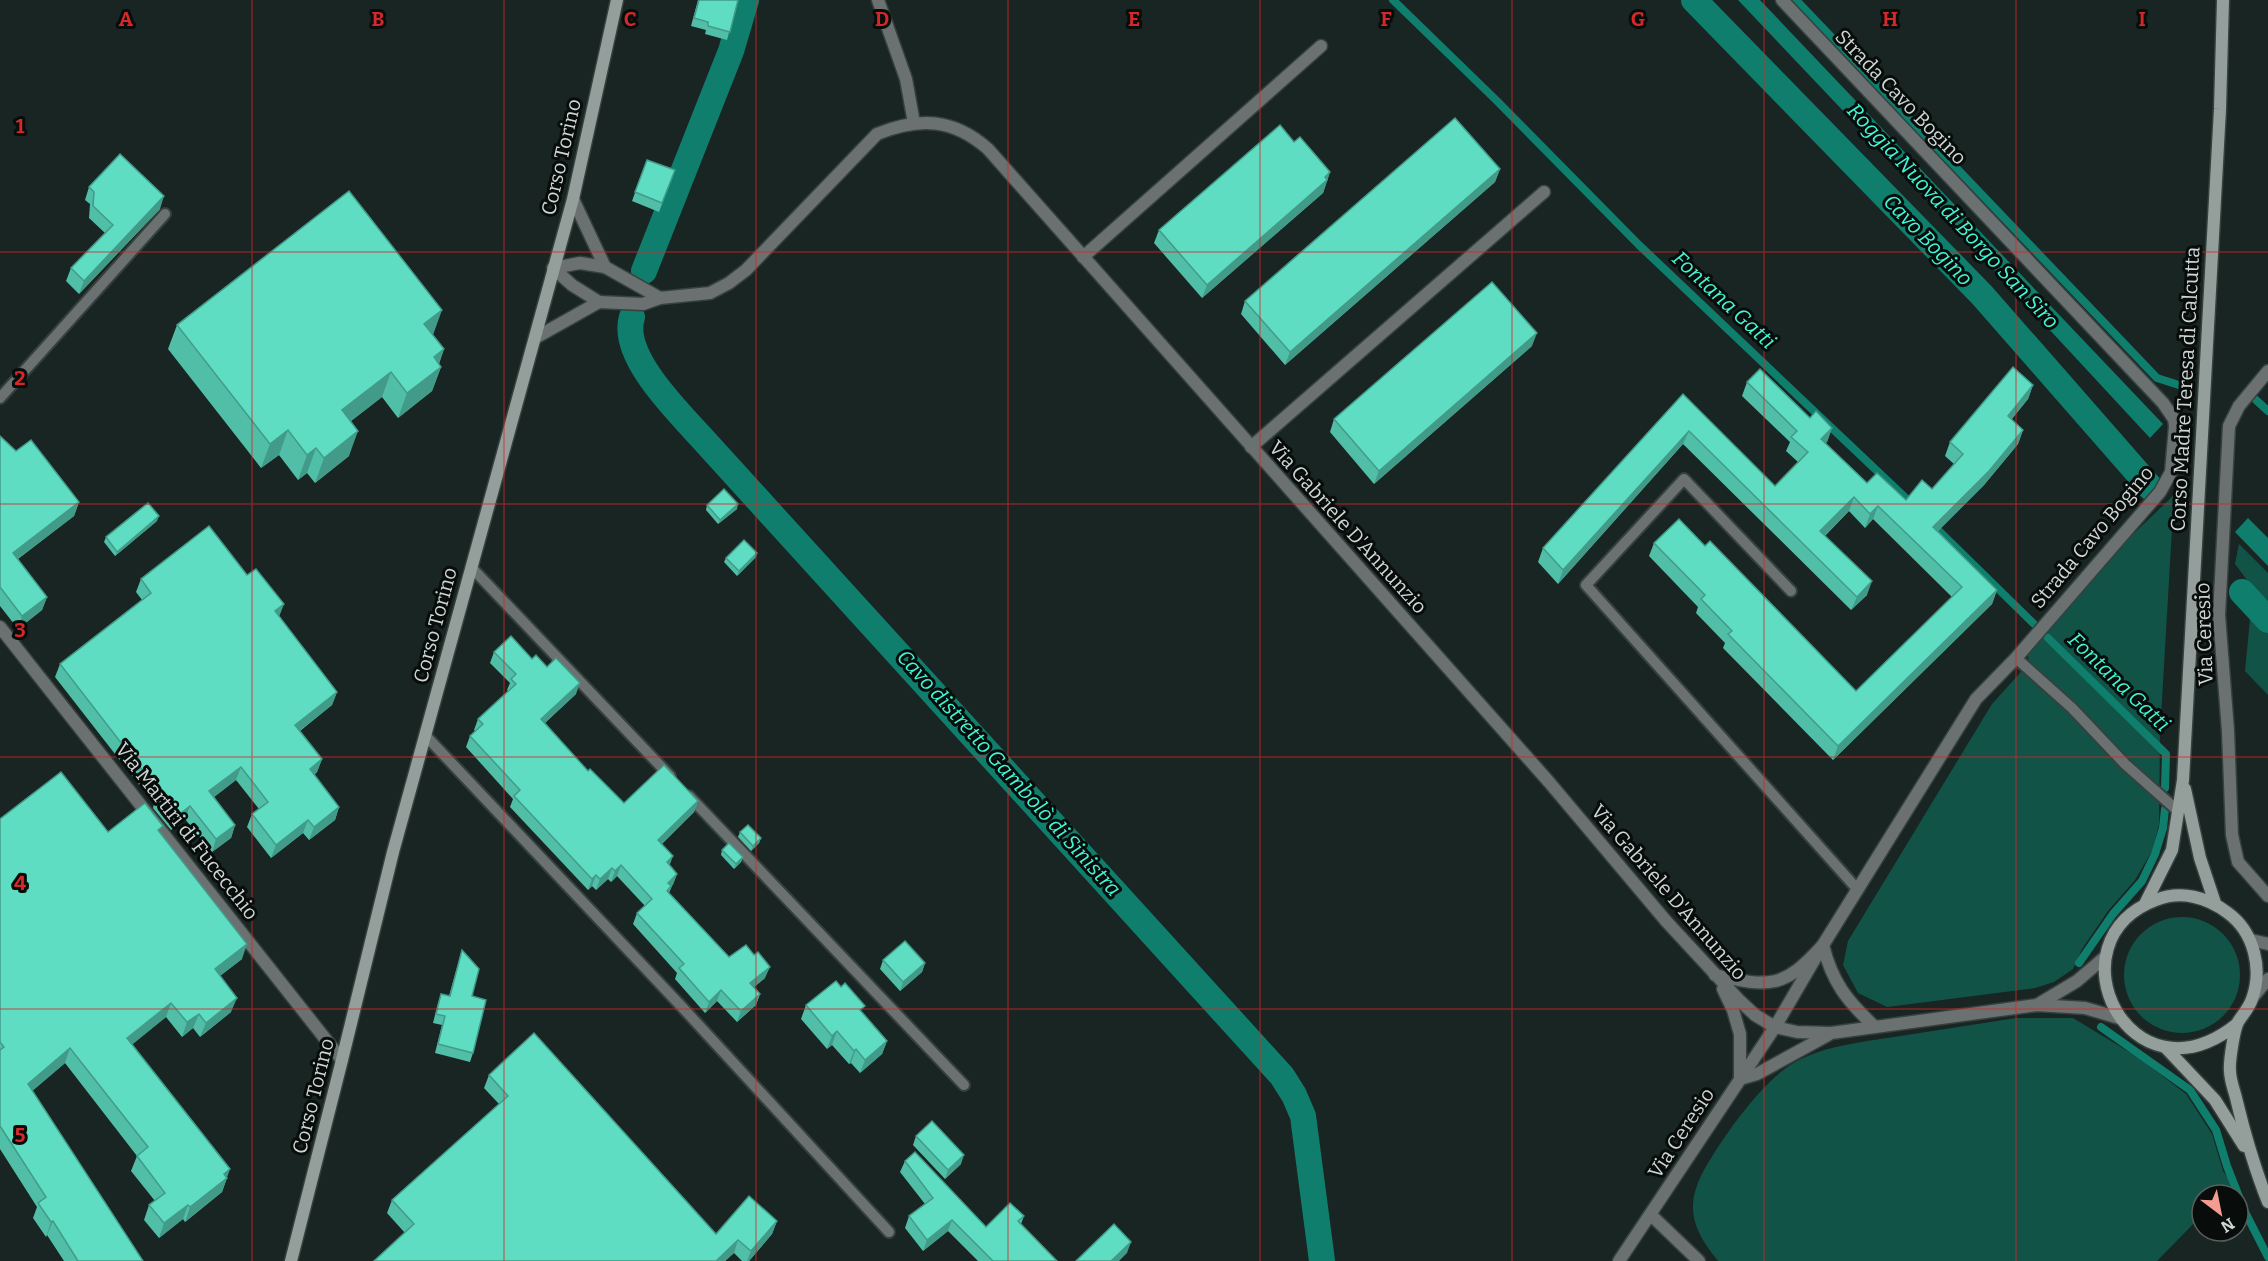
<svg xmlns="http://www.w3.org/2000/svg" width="2268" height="1261" viewBox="0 0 2268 1261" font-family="Bitter,serif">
  <rect width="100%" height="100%" fill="#192522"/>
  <g fill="#115346">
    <polygon points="2174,495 2160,734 2159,825 2152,851 2135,880 2108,911 2082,949 2073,969 2054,982 2035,988 1887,1007 1858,993 1843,965 1848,941 1992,704 2029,663 2027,651 2128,539"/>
    <polygon points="2239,544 2268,573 2268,695 2245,671 2253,588 2235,564"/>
    <circle cx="2182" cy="975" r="58"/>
    <path d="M2016,1018H2073L2139,1058L2186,1094L2212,1134L2223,1171L2232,1183L2221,1195H2202V1215L2157,1261H1718C1686,1222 1685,1198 1713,1155C1732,1125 1768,1074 1801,1059C1830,1045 1863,1042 1894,1037C1935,1031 1975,1024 2016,1018Z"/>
  </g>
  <g fill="#0f7e6c">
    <polygon points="1738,0 1760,0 2163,424 2150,438 1998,274"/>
    <polygon points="2248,518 2268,538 2268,566 2235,532"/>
  </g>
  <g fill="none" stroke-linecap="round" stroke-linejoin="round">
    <g stroke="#0f7e6c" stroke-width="8">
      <polyline points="1393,0 1496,100 1639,245 1913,505"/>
      <polyline points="1796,0 2157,378 2179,385"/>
      <polyline points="2256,400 2268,411"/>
      <polyline points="1932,524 2034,624"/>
      <polyline points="2048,638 2166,754 2165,788"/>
      <polyline points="2079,963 2113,914 2142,881 2155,854 2163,828 2165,809"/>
      <polyline points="2101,1027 2190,1090 2216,1130 2227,1166 2245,1212 2268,1257"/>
    </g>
    <g stroke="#0f7e6c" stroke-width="26">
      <polyline points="1694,0 1982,295 2151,488"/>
      <polyline points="644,271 731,51 746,0"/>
      <path d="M632,317C619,358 685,418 710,447L1282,1076L1294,1095L1303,1116L1322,1261"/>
      <polyline points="2242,592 2268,620"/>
    </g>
    <g stroke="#36413f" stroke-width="14">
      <g id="lane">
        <polyline points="0,398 165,214"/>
        <polyline points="471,567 670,776"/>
        <polyline points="1791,591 1684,479 1586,585 1858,890"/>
        <polyline points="2016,658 2072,708 2125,764 2178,811"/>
        <polyline points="425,735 682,1007 889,1232"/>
        <polyline points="689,796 964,1085"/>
      </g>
    </g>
    <g stroke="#36413f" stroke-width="15">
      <g id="street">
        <polyline points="878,0 906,79 914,123"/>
        <polyline points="573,199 605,267 660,298"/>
        <polyline points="1083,257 1321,46"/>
        <polyline points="553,268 572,285 599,302"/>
        <polyline points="553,268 580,263 605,267"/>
        <path d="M535,338L599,302L643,304L660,298L710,293L729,283L746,270L877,134C919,117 953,118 988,149L1549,782L1666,921L1740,1001L1755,1015L1775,1027L1797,1032L1831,1033L2037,1005L2085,1008L2119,1018"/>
        <polyline points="2268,371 2239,406 2229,426 2219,615 2228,731 2232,835 2238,862 2268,896"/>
        <polyline points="1251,447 1544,192"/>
        <polyline points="0,627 342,1060"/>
        <polyline points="2251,940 2268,944"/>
        <path d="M1715,975C1771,988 1784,988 1823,945C1832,982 1847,1001 1875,1027"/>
        <polyline points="1723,989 1733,1010 1740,1034 1740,1079 1757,1074 1828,1035"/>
        <polyline points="2253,997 2268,979"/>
        <polyline points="2037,1005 2077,981 2105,957"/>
        <polyline points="1651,1215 1699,1261"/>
        <polyline points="1619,1261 1775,1027 1823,945 1976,699 2016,658 2160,492 2171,472 2175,426 2174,419 2163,403 1782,0"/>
      </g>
    </g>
    <g stroke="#36413f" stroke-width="15">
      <g id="secondary">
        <polyline points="2185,789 2200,858 2215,903"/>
        <polyline points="2145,904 2172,850 2183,780 2220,109 2223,0"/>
        <path d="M2237,1024C2130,1110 2047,941 2156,900C2181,890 2207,897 2228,913C2254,932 2263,969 2252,999C2249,1008 2243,1014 2238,1022C2234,1030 2229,1062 2230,1071C2230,1081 2235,1092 2237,1102C2246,1139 2254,1167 2268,1202"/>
        <polyline points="2165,1047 2215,1100 2244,1146"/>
        <polyline points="291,1261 342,1060 393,852 573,199 617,0"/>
      </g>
    </g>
    <use href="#lane" stroke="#6b7170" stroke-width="10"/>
    <use href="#street" stroke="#6b7170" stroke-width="12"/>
    <use href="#secondary" stroke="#949f9c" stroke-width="12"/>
  </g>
  <g fill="#51bea8">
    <polygon points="698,0 738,0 727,40 705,34 706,30 691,26"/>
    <polygon points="1294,142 1330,172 1323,193 1202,298 1154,243 1159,230"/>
    <polygon points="647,160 675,170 659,212 632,201"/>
    <polygon points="1500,169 1495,182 1285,365 1241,314 1245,301"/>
    <polygon points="89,187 160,209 79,294 66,281 71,268 105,233 89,218 90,204 85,200"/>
    <polygon points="177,325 433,335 444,349 439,364 441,367 432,391 398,418 382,397 351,421 349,456 315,483 307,473 298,480 279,455 261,468 168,349"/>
    <polygon points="1532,346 1374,484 1330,432 1334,419"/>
    <polygon points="1747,382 1810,418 1832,428 1827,442 1825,443 1867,483 1906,500 1932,489 1954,464 1945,456 1950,442 2033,385 2028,399 2011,420 2023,430 2018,444 1984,485 1938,531 1997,590 1992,604 1833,760 1723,648 1725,643 1696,613 1698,607 1649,556 1654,543 1705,546 1856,691 1952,597 1873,519 1865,528 1849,511 1825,536 1867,595 1851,610 1683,444 1558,584 1538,562 1543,548 1683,394 1775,486 1798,462 1786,451 1790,442 1742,396"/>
    <polygon points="0,436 16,451 79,502 74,516 18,559 47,597 42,610 18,629 0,606"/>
    <polygon points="707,505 737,509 718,524 706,510"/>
    <polygon points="157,521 115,556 104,542 106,537"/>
    <polygon points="757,553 756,557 737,576 724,562 726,558"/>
    <polygon points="141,579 279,616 337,692 332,705 300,731 322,759 317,772 314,775 339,807 335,820 309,840 303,833 271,858 247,827 252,814 259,809 236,780 214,797 235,825 231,838 212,852 185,819 171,830 153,808 154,804 55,677 60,664 142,600 136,592"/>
    <polygon points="494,652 532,659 547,667 576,694 545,723 588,771 624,803 698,801 694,812 662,844 670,866 677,874 669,893 729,957 765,978 754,987 760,994 756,1005 737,1022 717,1001 705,1013 675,979 677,973 633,924 637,913 645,906 617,876 611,882 608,879 596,890 592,886 588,890 510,807 513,799 466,747 470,736 475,731 474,730 478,719 508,691 507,690 510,683 490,663"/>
    <polygon points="0,819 108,832 161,833 242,959 220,976 231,1012 200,1037 193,1028 182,1037 166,1017 132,1044 227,1178 222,1192 185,1222 183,1219 159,1238 144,1220 149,1205 155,1201 131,1171 137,1156 65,1063 32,1091 143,1261 64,1261 47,1235 46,1237 33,1218 37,1207 0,1149"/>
    <polygon points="740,832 761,838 759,843 751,851 738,837"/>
    <polygon points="722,850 743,857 741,862 734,869 721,855"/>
    <polygon points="462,950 472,996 473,1053 470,1062 435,1053 442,1025 433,1023 438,1003 441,994 449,996"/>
    <polygon points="883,960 925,963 922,972 900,991 880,969"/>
    <polygon points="841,987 887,1041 882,1054 860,1073 851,1063 849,1064 832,1045 827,1049 801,1019 806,1005"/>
    <polygon points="489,1075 716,1234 777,1221 772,1234 749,1261 742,1261 734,1253 725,1261 374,1261 405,1233 387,1213 392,1200 499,1104 484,1088"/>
    <polygon points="916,1136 961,1164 945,1179 913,1145"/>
    <polygon points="905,1161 986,1227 1024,1216 1021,1224 1057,1261 978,1261 948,1231 923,1251 905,1228 909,1216 925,1204 900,1172"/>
  </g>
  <g fill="#429b88">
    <polygon points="1500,169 1495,182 1285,365 1290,352"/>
    <polygon points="1330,172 1323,193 1202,298 1207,285"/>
    <polygon points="164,196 160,209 79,294 84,281"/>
    <polygon points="442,310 433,335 415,349 424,324"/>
    <polygon points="1537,333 1532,346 1374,484 1379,471"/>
    <polygon points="444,349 436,371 441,367 432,391 398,418 407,393 434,357"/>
    <polygon points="391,372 382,397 333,435 342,410"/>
    <polygon points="2033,385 2028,399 2003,430 2008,416"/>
    <polygon points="1832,428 1827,442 1816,452 1821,439"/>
    <polygon points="288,430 279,455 261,468 270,444"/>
    <polygon points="2023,430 2018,444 1984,485 1928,541 1933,527"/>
    <polygon points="358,431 349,456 315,483 324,458"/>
    <polygon points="1689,431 1683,444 1558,584 1563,570"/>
    <polygon points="316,448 307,473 298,480 307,455"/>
    <polygon points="1854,497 1849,511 1815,545 1820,531"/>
    <polygon points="79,502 74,516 8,566 13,553"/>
    <polygon points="738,504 737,509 718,524 720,520"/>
    <polygon points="1878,506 1873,519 1865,528 1870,514"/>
    <polygon points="159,516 157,521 115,556 117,552"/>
    <polygon points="757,553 756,557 737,576 739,571"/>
    <polygon points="1872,581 1867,595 1851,610 1857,597"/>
    <polygon points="1997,590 1992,604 1833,760 1838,746"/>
    <polygon points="47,597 42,610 18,629 22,616"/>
    <polygon points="284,604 279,617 275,611"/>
    <polygon points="580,683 576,694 537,730 541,719"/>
    <polygon points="337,692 332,705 290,738 295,725"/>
    <polygon points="322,759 317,772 305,782 310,769"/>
    <polygon points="241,767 236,780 205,804 209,791"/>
    <polygon points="698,801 694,812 654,851 658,840"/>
    <polygon points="190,806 185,819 171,830 176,817"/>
    <polygon points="339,807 335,820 309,840 314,827"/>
    <polygon points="308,820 303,833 271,858 276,845"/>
    <polygon points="235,825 231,838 212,852 216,839"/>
    <polygon points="761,838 759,843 751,851 753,846"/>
    <polygon points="673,856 669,867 667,862"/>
    <polygon points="743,857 741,862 734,869 736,864"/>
    <polygon points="621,865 617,876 611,882 615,871"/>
    <polygon points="612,868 608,879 596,890 600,879"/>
    <polygon points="677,874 673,885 671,886 667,897 668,883"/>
    <polygon points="596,875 592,886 588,890 592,879"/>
    <polygon points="247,944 242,959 209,984 215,969"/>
    <polygon points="925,963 922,972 900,991 903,982"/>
    <polygon points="770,967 765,978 746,994 750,983"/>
    <polygon points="721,990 717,1001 705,1013 709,1002"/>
    <polygon points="760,994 756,1005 737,1022 741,1011"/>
    <polygon points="237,998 231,1012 200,1037 206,1023"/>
    <polygon points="171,1003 166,1017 122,1053 127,1038"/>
    <polygon points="199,1014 193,1028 182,1037 187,1022"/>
    <polygon points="837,1031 832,1045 827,1049 832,1036"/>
    <polygon points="887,1041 882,1054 860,1073 865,1060"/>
    <polygon points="70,1048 65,1063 23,1099 28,1084"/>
    <polygon points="856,1049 851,1063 849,1064 854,1051"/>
    <polygon points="964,1155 961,1164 945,1179 948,1170"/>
    <polygon points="230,1169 222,1192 185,1222 190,1207"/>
    <polygon points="188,1205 183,1219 159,1238 164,1223"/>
    <polygon points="952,1220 948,1231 923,1251 927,1240"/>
    <polygon points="53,1221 47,1235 46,1237 51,1222"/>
    <polygon points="777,1221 772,1234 749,1261 747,1261 751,1251"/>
    <polygon points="738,1240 734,1253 725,1261 716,1261"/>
    <polygon points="1131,1242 1127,1253 1119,1261 1111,1261"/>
  </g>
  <g fill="#5eddc3" stroke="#429b88" stroke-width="1.5">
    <polygon points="699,0 738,0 730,32 708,26 708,22 694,18"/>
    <polygon points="1455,118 1500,169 1290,352 1245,301"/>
    <polygon points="1280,125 1294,142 1300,137 1330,172 1325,177 1327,180 1207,285 1159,230"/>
    <polygon points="120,154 164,196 84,281 71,268 113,225 93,206 94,192 89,187"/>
    <polygon points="647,160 675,170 662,203 635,192"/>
    <polygon points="349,191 442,310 424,324 444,349 434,357 441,367 407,393 391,372 342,410 358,431 324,458 316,448 307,455 288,430 270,444 177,325"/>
    <polygon points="1492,282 1537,333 1379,471 1334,419"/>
    <polygon points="2013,367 2033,385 2008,416 2023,430 1989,471 1933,527 1997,590 1838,746 1728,634 1732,631 1701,599 1705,595 1654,543 1679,519 1705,546 1710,541 1856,691 1962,587 1878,506 1870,514 1854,497 1820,531 1872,581 1857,597 1689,431 1563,570 1543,548 1683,394 1775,486 1808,452 1791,437 1797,431 1747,382 1760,369 1810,418 1816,411 1832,428 1821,439 1867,483 1877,473 1906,500 1922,480 1932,489 1963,454 1950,442"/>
    <polygon points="0,436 16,451 31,440 79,502 13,553 47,597 22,616 0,587"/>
    <polygon points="724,489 738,504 720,520 707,505"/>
    <polygon points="148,503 159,516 117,552 106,537"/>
    <polygon points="209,526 247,575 256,569 284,604 275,611 337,692 295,725 322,759 310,769 339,807 314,827 308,820 276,845 252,814 268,802 241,767 209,791 235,825 216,839 190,806 176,817 158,794 160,793 60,664 151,593 141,579"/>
    <polygon points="744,540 757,553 739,571 726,558"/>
    <polygon points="511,636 532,659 536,655 547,667 556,658 580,683 541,719 588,771 590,769 624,803 664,765 698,801 658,840 673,856 667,862 677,874 668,883 671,886 667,891 729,957 746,945 754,955 758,952 770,967 750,983 760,994 741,1011 721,990 709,1002 679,968 684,964 637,913 652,899 621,865 615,871 612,868 600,879 596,875 592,879 514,796 520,790 470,736 483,724 478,719 516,684 511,679 516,674 494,652"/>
    <polygon points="61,772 108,832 145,803 163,826 158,830 247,944 215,969 237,998 206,1023 199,1014 187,1022 171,1003 127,1038 230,1169 224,1174 227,1178 190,1207 188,1205 164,1223 149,1205 165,1193 137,1156 148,1147 70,1048 28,1084 143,1261 78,1261 53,1221 51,1222 38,1203 46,1197 0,1126 0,1050 4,1047 0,1042 0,819"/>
    <polygon points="748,825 761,838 753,846 740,832"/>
    <polygon points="729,843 743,857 736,864 722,850"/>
    <polygon points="905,941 925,963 903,982 883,960"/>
    <polygon points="462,950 479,969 472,996 486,1000 473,1053 438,1044 445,1016 436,1014 441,994 450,996"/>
    <polygon points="836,981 841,987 845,983 865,1006 860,1010 887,1041 865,1060 856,1049 854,1051 837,1031 832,1036 806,1005"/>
    <polygon points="534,1033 716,1234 749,1196 777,1221 751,1251 738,1240 716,1261 374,1261 414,1224 392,1200 508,1096 489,1075"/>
    <polygon points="932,1121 964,1155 948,1170 916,1136"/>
    <polygon points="915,1152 986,1227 1010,1203 1024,1216 1018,1221 1057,1261 993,1261 952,1220 927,1240 909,1216 933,1198 905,1161"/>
    <polygon points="1114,1224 1131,1242 1111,1261 1076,1261"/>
  </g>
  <path fill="none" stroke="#d62828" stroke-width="1.5" stroke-opacity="0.55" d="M252,0V1261M504,0V1261M756,0V1261M1008,0V1261M1260,0V1261M1512,0V1261M1764,0V1261M2016,0V1261M0,252H2268M0,504H2268M0,757H2268M0,1009H2268"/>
  <g text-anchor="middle" stroke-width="6" stroke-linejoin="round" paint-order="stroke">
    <g font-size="20" fill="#cfd7d5" stroke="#080d0c">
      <text transform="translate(1901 97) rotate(46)" y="7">Strada Cavo Bogino</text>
      <text transform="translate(561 157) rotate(-77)" y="7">Corso Torino</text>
      <text transform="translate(2185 389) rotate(-87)" y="7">Corso Madre Teresa di Calcutta</text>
      <text transform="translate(1348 527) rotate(48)" y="7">Via Gabriele D'Annunzio</text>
      <text transform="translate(2092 537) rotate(-50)" y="7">Strada Cavo Bogino</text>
      <text transform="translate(435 625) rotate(-75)" y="7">Corso Torino</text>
      <text transform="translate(2204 634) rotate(-92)" y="7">Via Ceresio</text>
      <text transform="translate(187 831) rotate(52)" y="7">Via Martiri di Fucecchio</text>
      <text transform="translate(1669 892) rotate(49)" y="7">Via Gabriele D'Annunzio</text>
      <text transform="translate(313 1096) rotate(-76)" y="7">Corso Torino</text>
      <text transform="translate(1681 1133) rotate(-57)" y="7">Via Ceresio</text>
    </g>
    <g font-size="21" font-style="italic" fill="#42f7d6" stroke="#080d0c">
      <text transform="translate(1953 216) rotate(47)" y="7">Roggia Nuova di Borgo San Siro</text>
      <text transform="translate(1928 240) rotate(46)" y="7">Cavo Bogino</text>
      <text transform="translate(1724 300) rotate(43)" y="7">Fontana Gatti</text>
      <text transform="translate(2119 682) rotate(44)" y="7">Fontana Gatti</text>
      <text transform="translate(1009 773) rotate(48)" y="7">Cavo distretto Gambolò di Sinistra</text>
    </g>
  </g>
  <g font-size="20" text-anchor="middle" font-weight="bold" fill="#d62828" stroke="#080d0c" stroke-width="6" stroke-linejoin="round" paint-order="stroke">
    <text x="126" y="26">A</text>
    <text x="378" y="26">B</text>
    <text x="630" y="26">C</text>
    <text x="882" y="26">D</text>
    <text x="1134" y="26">E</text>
    <text x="1386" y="26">F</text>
    <text x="1638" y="26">G</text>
    <text x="1890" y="26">H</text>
    <text x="2142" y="26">I</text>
    <text x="20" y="133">1</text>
    <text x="20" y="385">2</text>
    <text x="20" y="637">3</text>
    <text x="20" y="890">4</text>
    <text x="20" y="1142">5</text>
  </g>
  <g transform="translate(2220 1213) rotate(148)"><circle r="28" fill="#080d0c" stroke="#585e5c" stroke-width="1.5"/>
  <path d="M0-4.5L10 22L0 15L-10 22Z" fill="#f59c92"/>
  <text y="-9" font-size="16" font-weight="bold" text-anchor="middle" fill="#cfd7d5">N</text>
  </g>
</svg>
